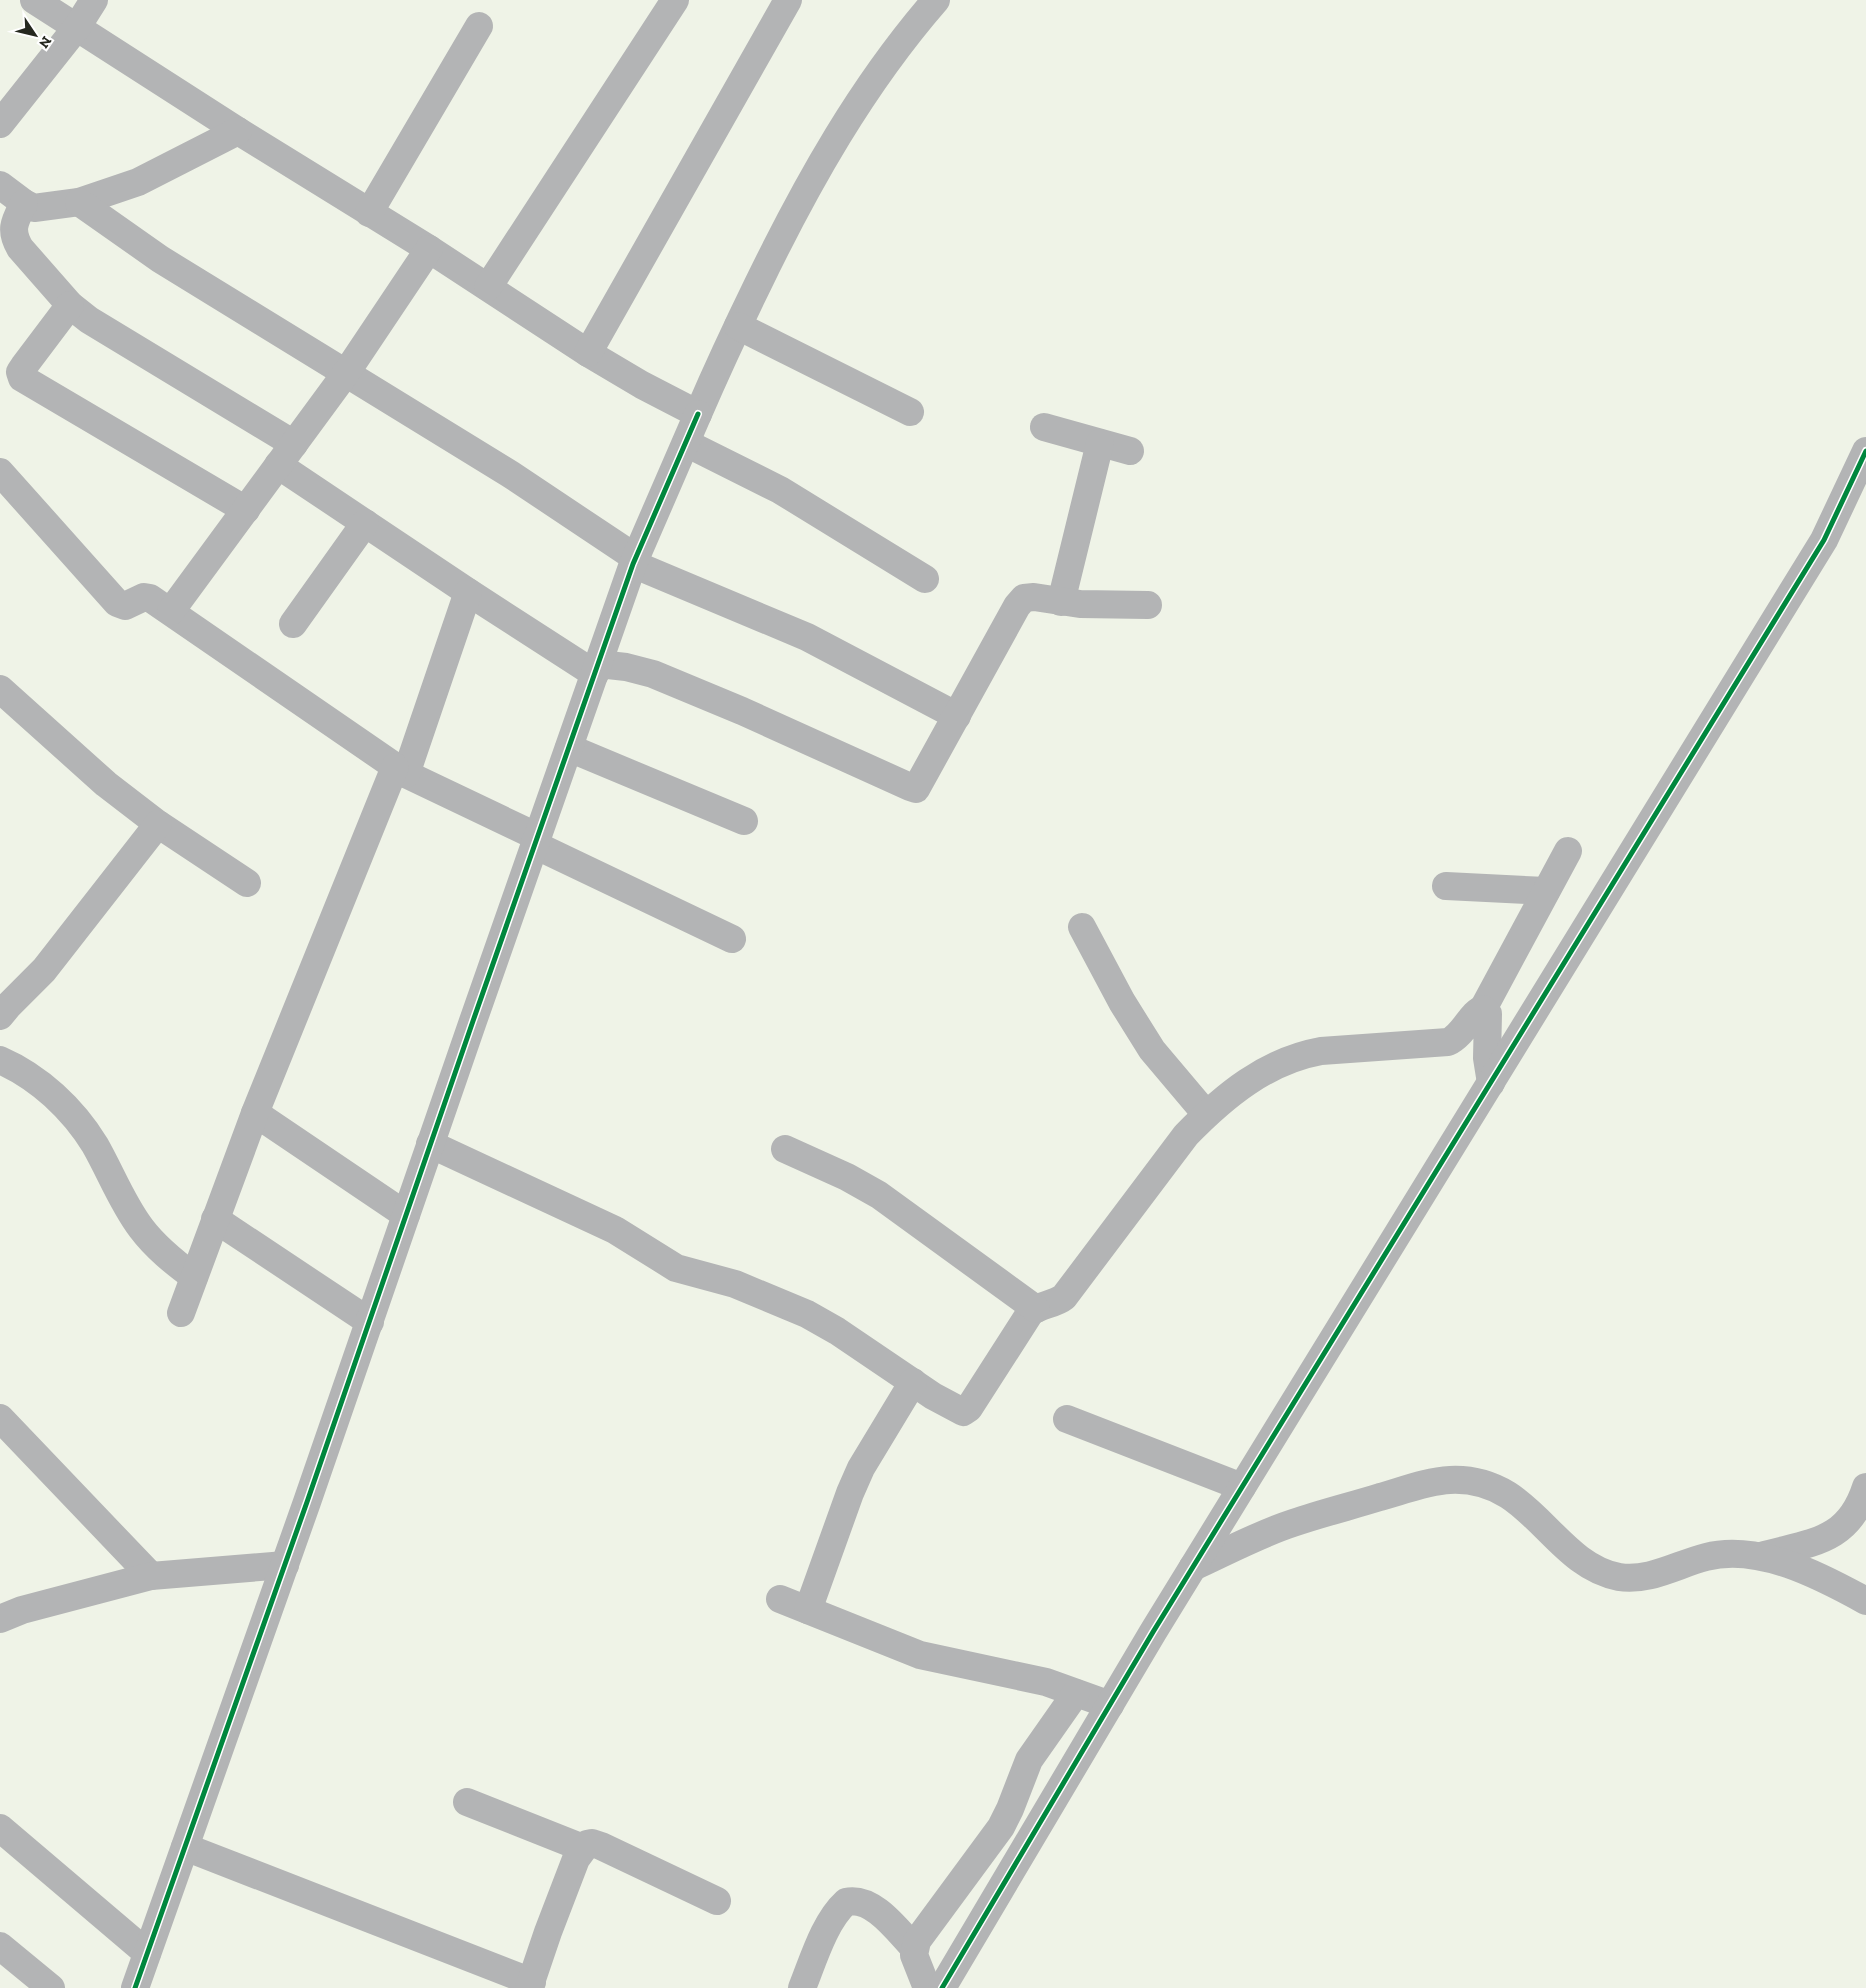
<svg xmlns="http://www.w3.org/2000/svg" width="1866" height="1988" viewBox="0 0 1866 1988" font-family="'Zilla Slab',serif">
  <rect width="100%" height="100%" fill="#eff3e7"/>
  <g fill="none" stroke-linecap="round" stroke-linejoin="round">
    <g stroke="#b3b4b5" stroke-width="28">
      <path d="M34,0L238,131L429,249L588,353L642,385L698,414C717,370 737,327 758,284C807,183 862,85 936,0"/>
      <polyline points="0,124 77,27 94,0"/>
      <polyline points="0,185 24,203 34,208 79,202 138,182 238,131"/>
      <polyline points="79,202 160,259 510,474 636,558"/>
      <path d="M24,203C15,221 9,229 20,248L70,305L89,320L294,444"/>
      <polyline points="369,213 479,26"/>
      <polyline points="488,287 675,0"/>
      <polyline points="70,305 24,366 20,372 22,378 246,510"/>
      <polyline points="738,326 910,412"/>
      <polyline points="588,353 788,0"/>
      <polyline points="1044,427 1130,451"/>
      <polyline points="686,443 780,490 925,579"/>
      <polyline points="278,465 468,592 595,674"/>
      <polyline points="0,472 117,603 125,606 144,597 150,598 406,774 538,837"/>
      <polyline points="633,564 807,637 957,716"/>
      <polyline points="1061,602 1100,443"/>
      <polyline points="171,611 346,373 429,249"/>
      <polyline points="293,624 365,523"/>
      <polyline points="599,664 626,667 653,674 742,711 910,787 916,789 1017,606 1024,598 1034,597 1080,604 1148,605"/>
      <polyline points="0,689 106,784 158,824 247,883"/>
      <polyline points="569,748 744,821"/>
      <polyline points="406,774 468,592"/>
      <polyline points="535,845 732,939"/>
      <polyline points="1446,886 1546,891"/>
      <polyline points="1082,927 1122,1002 1152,1050 1206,1114"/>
      <polyline points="1483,1009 1568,851"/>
      <polyline points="0,1016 9,1005 44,970 158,824"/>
      <path d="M0,1060C39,1077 73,1109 95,1145C111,1173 122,1203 141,1228C156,1248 175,1263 194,1277"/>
      <polyline points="255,1113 406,1215"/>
      <path d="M430,1144L615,1230L676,1268L735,1284L807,1314L837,1331L933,1396L963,1412L969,1408L1030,1313C1040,1304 1054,1305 1064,1297L1186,1135C1224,1096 1266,1061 1321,1051L1448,1042C1464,1035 1471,1012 1483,1009L1488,1014L1487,1058L1491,1083"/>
      <polyline points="785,1149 847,1177 879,1195 1036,1309"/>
      <polyline points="215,1219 370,1322"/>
      <polyline points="181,1313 255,1113 395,767"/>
      <polyline points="0,1418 151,1576"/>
      <polyline points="1067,1419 1242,1487"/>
      <path d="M1761,1556C1811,1542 1848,1543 1866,1487"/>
      <path d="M1193,1567C1226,1552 1259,1534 1293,1523C1322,1513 1351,1506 1380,1497C1402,1491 1427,1481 1450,1480C1470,1479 1490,1484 1508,1495C1546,1519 1571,1568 1619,1577C1649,1582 1678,1564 1706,1557C1758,1543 1821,1576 1866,1601"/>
      <polyline points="780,1599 920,1655 1046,1682 1110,1705"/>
      <polyline points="808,1610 850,1493 861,1468 913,1382"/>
      <polyline points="0,1619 22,1610 151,1576 285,1565"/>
      <polyline points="467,1802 583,1848"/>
      <polyline points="0,1828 147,1953"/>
      <polyline points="185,1847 532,1982"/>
      <polyline points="0,1946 51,1988"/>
      <polyline points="135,1988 307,1502 473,1021 633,564 698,414"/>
      <polyline points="529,1988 548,1932 576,1859 587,1844 592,1843 601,1846 717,1901"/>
      <path d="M802,1988C813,1961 824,1922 846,1902C873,1896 897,1930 914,1948"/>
      <polyline points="927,1988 914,1955 917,1941 1001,1827 1010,1809 1029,1760 1076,1693"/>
      <polyline points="942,1988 1153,1632 1824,540 1866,451"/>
    </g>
    <g stroke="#fff" stroke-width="8">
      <g id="cycleway">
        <polyline points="135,1988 307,1502 473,1021 633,564 698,414"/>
        <polyline points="942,1988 1153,1632 1824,540 1866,451"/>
      </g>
    </g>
    <use href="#cycleway" stroke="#00873e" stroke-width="5"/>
  </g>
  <g transform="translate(35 35) rotate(125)" stroke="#ffffff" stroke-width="4" paint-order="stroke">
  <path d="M0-4L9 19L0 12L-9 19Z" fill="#25281f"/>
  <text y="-8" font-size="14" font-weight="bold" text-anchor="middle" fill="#25281f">N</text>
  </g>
</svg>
